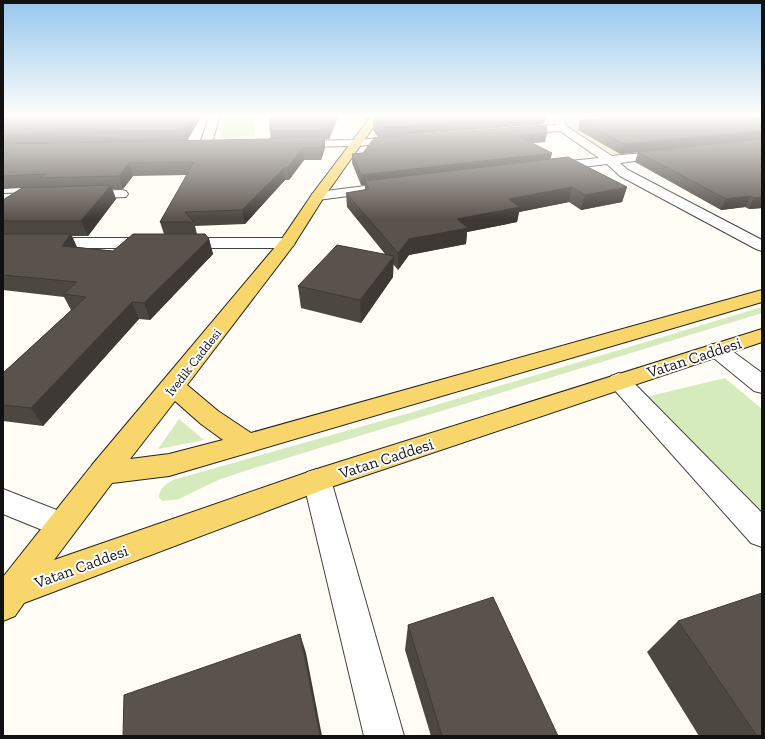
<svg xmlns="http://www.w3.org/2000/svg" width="765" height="739" viewBox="0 0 765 739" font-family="'Zilla Slab',serif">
  <rect width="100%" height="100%" fill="#fffdf5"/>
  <g fill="#d5ebbd">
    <polygon points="225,115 256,115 254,136 219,138"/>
    <polygon points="563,115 604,115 664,150 616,156 572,131 565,124"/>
    <path d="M762,307V313L254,468L218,480L179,499L163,501L159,498C159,488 165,485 173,480L413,412Z"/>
    <polygon points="725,378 762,409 762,515 646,397"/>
    <polygon points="179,419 204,440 158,449"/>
  </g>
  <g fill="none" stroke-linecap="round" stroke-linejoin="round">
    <g stroke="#444" stroke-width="2">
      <g id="minor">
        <polygon points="210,115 220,115 211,146 205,149 199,146"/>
        <polygon points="552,115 562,115 566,126 612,156 665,151 669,152 671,154 669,156 665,157 620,163 628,170 762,240 762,251 756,249 620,176 607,164 550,171 546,170 544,167 546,164 550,163 599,158 560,131 517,134 512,131 517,128 556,125"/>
        <polygon points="401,136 405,137 406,139 405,141 358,146 296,147 291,144 296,141 358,140"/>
        <polygon points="381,184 386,185 388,188 386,191 318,200 313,199 311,196 313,193 318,192"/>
        <polygon points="121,190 126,191 128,194 126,197 85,199 80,198 78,195 80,192 85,191"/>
        <polygon points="36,193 41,194 43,197 41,200 3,202 3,194"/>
        <polygon points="3,238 287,238 293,240 295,243 293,246 287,248 3,248"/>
        <polygon points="717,343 724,345 762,373 762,393 754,391 710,355 706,350 710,345"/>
        <polygon points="619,373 627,376 762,513 762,547 751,543 611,386 608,381 611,376"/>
        <polygon points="317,469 327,472 331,480 404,736 364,736 303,480 307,472"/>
        <polygon points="3,489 72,516 77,525 72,534 62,538 3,514"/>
      </g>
    </g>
    <g stroke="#222" stroke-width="2">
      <path id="major" d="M372,115H382L324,197L293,246L187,385L218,411L251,433L762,290V302L169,476L112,483L54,560L317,469L762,329V342L325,489L24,603L15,616L3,621V577L92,465L281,240L313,193ZM175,401L201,424L223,440L169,454L130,459Z"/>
    </g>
    <use href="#minor" fill="#fff" fill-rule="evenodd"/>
    <use href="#major" fill="#f9d66b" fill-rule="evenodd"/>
  </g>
  <g fill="#4d4742" fill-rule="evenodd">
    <path d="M3,115H202L187,141L269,139L271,138L270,131V115H339L329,139H325V148L321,160H304L289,180H285L245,224L195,226L197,234L209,239L213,254L150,320L139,319L43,426L3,421V373L71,310L64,297L3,290V200L22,188L3,189ZM187,175L160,222L164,234L113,251L77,247L72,236H88L116,199L112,189H123L133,176Z"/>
    <polygon points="361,115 370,115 366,121"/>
    <polygon points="600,115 762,115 762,208 749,209 745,207 721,210 635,162 638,152 620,154 578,130 580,120 601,119"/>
    <polygon points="373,121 544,124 378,137 373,130"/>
    <polygon points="547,133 545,142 532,143 552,153 550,159 627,187 622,202 581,210 569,202 519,212 517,222 467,232 466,244 409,255 398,270 393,264 393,277 361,323 301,308 298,286 385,254 347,207 346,193 365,190 365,185 361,185 352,163 352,154"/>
    <polygon points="678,621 762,736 699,736 647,652"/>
    <polygon points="408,625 558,736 431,736 405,650"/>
  </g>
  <g fill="#3f3936">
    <polygon points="193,115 202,115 186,142 183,130"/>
    <polygon points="335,115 339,115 329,139 329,130"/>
    <polygon points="365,115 370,115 366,121"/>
    <polygon points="546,116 544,124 378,137 378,128"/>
    <polygon points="762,131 762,140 620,154 623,144"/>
    <polygon points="547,133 545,142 516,144 518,136"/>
    <polygon points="325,137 325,148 321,160 320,148"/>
    <polygon points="303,148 304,160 289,180 287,168"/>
    <polygon points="552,153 550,162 365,181 365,185 361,185 361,175"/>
    <polygon points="129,163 133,176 123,189 119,176"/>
    <polygon points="284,168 285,180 245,224 242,210"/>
    <polygon points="111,185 116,199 88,236 81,221"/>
    <polygon points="572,187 569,202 519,212 517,222 467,232 466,244 409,255 398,270 398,253 409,239 457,219 509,199"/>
    <polygon points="627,187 622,202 581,210 585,195"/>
    <polygon points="751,196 745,207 721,210 726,199"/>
    <polygon points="762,197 762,208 749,209 754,198"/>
    <polygon points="71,234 78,250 62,246"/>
    <polygon points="209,239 213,254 150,320 144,303"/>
    <polygon points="394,256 393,277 361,323 360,300"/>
    <polygon points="132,302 139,319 43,426 31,408"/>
    <polygon points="300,634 306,653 322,736 320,736"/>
  </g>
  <g fill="#5a524d" stroke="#3f3936">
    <polygon points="3,115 193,115 183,130 3,135"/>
    <polygon points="270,115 335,115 329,130 270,131"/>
    <polygon points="377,115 546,115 546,116 378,128 373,121"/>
    <polygon points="605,115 762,115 762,131 623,144 580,120 607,119"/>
    <polygon points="546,125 547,133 518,136 552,153 361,175 352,154 363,153 374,138"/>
    <polygon points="325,137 320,148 303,148 287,168 284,168 242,210 185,212 194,222 160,222 194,162 129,163 119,176 39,178 46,174 3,176 3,144 269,139 270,138"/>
    <polygon points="762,139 762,197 754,198 751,196 726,199 638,152"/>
    <polygon points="568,157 627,187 585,195 572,187 509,199 520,207 457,219 468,228 409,239 398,253 346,193 369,189 365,181"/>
    <polygon points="111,185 81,221 3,221 3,200 22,188"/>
    <polygon points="3,234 71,234 62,246 113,251 133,234 205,234 209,239 144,303 132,302 31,408 3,405 3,373 86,297 63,294 77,282 3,275"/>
    <polygon points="337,245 394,256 360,300 298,286"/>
    <polygon points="762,593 762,736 757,736 678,621"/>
    <polygon points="493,597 558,736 442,736 408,625"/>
    <polygon points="300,634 320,736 123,736 124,695"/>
  </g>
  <linearGradient id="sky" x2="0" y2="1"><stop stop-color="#95c6ee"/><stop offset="0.53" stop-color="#fffefa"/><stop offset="1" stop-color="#fffefa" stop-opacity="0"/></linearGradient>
  <rect width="765" height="219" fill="url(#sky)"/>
  <g text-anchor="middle" stroke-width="4" stroke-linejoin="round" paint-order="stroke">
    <g font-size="13" fill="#111" stroke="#fff">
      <text transform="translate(193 362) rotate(-52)" y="5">İvedik Caddesi</text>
    </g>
    <g font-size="16" fill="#111" stroke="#fff">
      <text transform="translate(694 357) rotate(-18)" y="6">Vatan Caddesi</text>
      <text transform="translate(386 458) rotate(-18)" y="6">Vatan Caddesi</text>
      <text transform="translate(81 566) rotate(-20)" y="6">Vatan Caddesi</text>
    </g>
  </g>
  <rect width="765" height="739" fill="none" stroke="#111111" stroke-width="8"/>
</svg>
